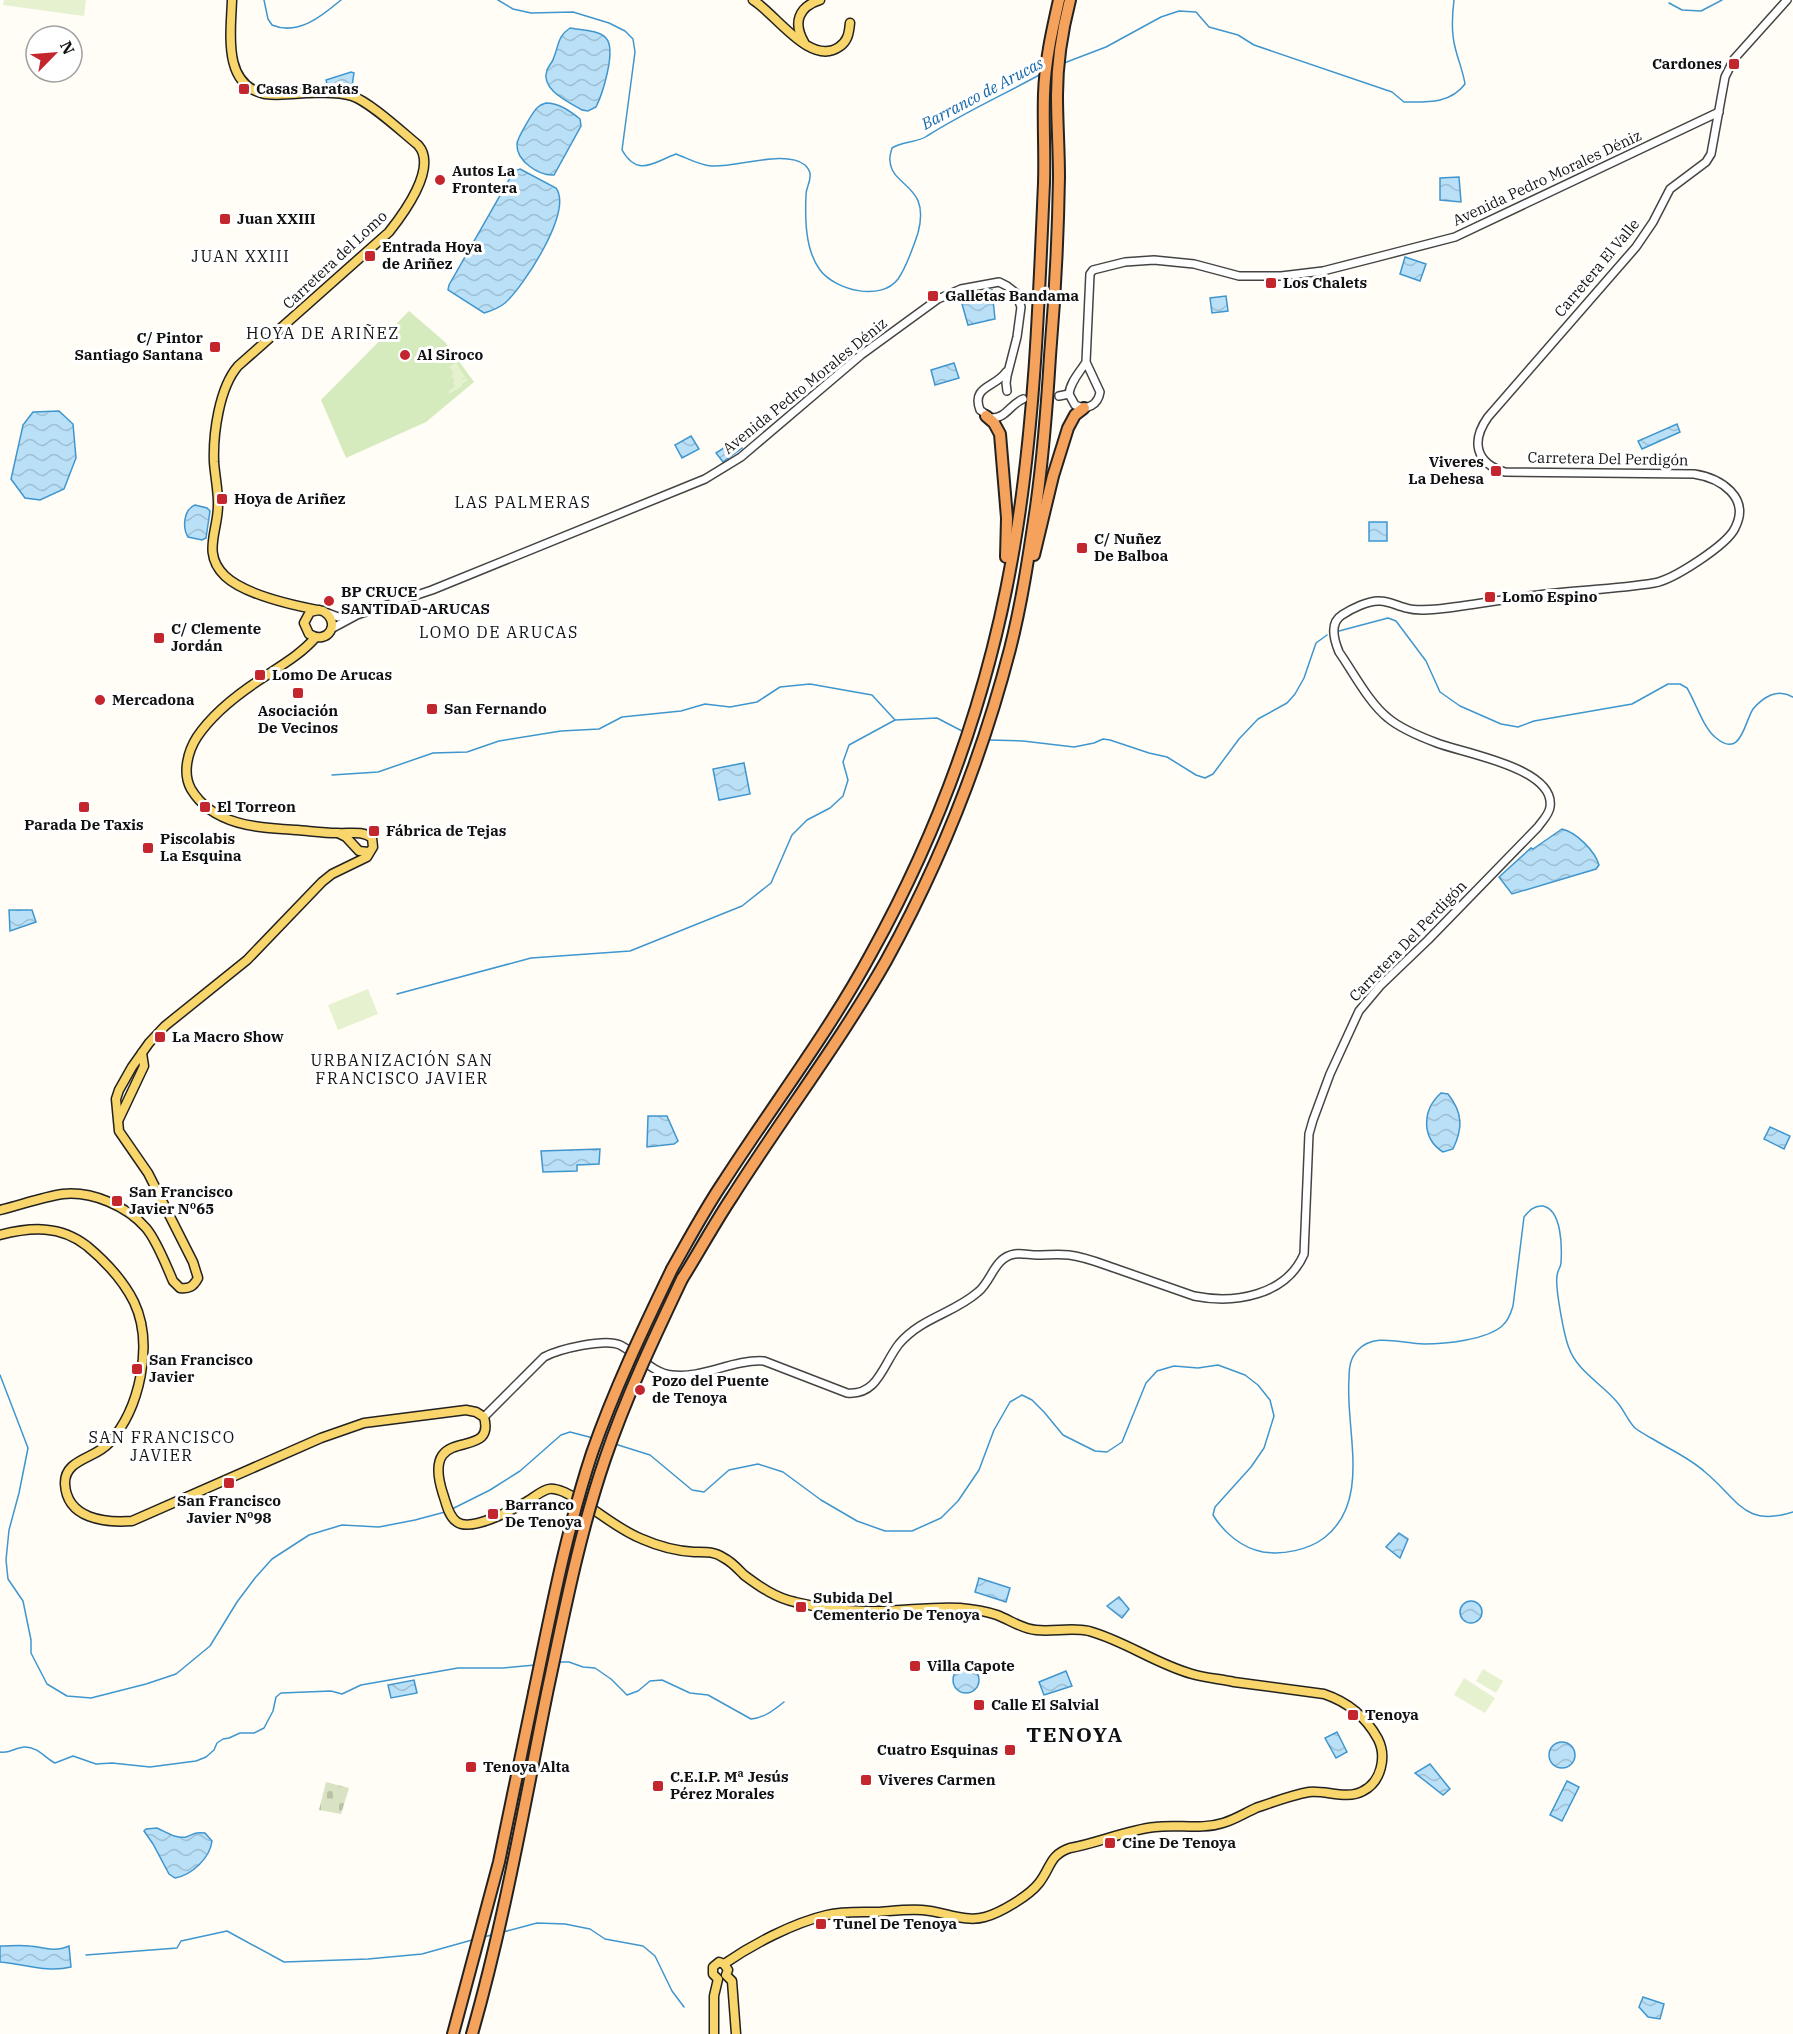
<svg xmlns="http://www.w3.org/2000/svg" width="1793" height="2034" viewBox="0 0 1793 2034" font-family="'IBM Plex Serif',serif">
  <defs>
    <pattern id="cemetery-stones" width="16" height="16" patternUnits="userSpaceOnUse" patternTransform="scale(1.5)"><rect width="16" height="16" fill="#d9e3c4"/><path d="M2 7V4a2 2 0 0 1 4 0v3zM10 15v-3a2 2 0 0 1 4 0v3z" fill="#b9c2a7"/></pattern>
    <pattern id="water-waves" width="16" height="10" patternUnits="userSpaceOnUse" patternTransform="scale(1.5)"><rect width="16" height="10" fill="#b9e0f7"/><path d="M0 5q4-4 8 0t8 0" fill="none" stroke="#9ebfd3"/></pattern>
  </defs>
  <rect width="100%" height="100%" fill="#fffdf5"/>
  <polygon fill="url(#cemetery-stones)" points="326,1782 349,1788 341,1814 319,1810"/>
  <polygon fill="#d5ebbd" points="409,311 445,342 474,382 426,422 346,458 321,400"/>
  <g fill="#e6f2cf">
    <polygon points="4,0 86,0 84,16 3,5"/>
    <polygon points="456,363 465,377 459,382 466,378 468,380 462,384 462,386 449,394 448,392 455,386 453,382 455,380 451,376 454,373 449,367"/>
    <polygon points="368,989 378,1014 338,1030 328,1005"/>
    <polygon points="1483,1669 1503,1681 1496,1693 1476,1681"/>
    <polygon points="1464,1678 1495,1698 1485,1713 1454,1695"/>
  </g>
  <g fill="url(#water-waves)" stroke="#3f96cf" stroke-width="1.5">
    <path d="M570,28C580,30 599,30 606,38C617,50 602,95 596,107L588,111L582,110C569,102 540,90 547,70C549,65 553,62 554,57C559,44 558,36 570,28Z"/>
    <polygon points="351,72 354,73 352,86 328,88 326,80"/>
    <path d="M546,103C559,103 570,111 580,119L581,126L554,175C539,176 516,161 517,144C517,139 533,111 538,107C540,105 543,104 546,103Z"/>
    <path d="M520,169L556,188C573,211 524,286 505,303C499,308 491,311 484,313L448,290L449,285L514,171Z"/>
    <polygon points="1459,177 1461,202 1440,200 1440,178"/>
    <polygon points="1405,257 1426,264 1420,281 1400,274"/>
    <polygon points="992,290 995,319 968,325 960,297"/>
    <polygon points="1226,296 1228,311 1212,313 1210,298"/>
    <polygon points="954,363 959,378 935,385 931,370"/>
    <polygon points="59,411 73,424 76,458 64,489 40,500 25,498 11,479 23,425 33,412"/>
    <polygon points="1677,424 1680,432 1642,449 1638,441"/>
    <polygon points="691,436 699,449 682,458 675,445"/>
    <polygon points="736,440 742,448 723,462 716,453"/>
    <path d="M195,505L207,508L210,511L206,538L202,540L188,537C182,527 184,509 195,505Z"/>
    <rect x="1369" y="522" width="18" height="19"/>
    <polygon points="744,763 750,794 719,800 713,769"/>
    <path d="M1562,829C1576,832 1595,851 1599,865L1596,869L1512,894L1499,877L1531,848L1533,849Z"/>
    <polygon points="9,910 32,910 36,922 10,931"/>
    <path d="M1441,1093L1448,1094C1463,1113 1463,1128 1453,1149L1443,1152C1421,1138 1422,1110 1441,1093Z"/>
    <polygon points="648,1116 667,1116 678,1141 674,1144 647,1147"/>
    <polygon points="1770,1127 1790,1136 1784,1149 1764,1139"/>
    <polygon points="600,1149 599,1164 577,1165 577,1171 543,1172 541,1151"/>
    <polygon points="1399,1533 1408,1539 1400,1558 1386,1547"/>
    <polygon points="979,1578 1010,1588 1006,1602 975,1592"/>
    <polygon points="1119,1597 1129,1609 1122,1618 1107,1606"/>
    <circle cx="1471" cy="1612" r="11"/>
    <circle cx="966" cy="1680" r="13"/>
    <polygon points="1066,1671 1072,1686 1044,1695 1039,1682"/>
    <polygon points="414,1680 417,1693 391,1698 388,1685"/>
    <polygon points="1337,1732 1347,1752 1336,1758 1325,1738"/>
    <circle cx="1562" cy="1755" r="13"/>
    <polygon points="1430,1764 1450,1789 1443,1795 1415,1773"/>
    <polygon points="1567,1781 1579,1787 1562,1821 1550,1815"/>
    <path d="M157,1828C166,1832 176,1839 186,1837C195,1834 194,1832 205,1833L212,1841C210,1858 192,1875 175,1878L169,1874L153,1844L144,1831L146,1829Z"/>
    <path d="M0,1946C10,1946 20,1945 30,1946C47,1947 51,1953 69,1946L71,1967C47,1973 25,1964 0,1962Z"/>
    <polygon points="1643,1997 1664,2004 1660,2019 1648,2017 1639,2007"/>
  </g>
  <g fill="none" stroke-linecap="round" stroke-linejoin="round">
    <g stroke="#3f96cf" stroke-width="1.5">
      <path d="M264,0L268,19L272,25C298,36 322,16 341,0"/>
      <path d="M498,0L513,9L531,13L573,12L609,23L625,31L633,39L635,52L622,150C638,178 654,162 676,154C687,158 699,165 711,166C736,168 785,149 805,165C808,168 811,172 810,177C810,183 806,188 806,195C805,218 805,250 820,270C835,290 881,302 898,279C905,269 914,245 918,233C931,184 892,188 890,161C889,157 891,152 892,148C903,141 917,143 927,136C963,113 1003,95 1041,74"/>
      <polyline points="1669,3 1682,10 1701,11 1722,0"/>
      <path d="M1064,63L1106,47L1161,17L1179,11L1196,12L1209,27L1238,35L1254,45L1392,92L1404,102C1427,102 1450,104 1465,84C1463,71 1458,60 1455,47C1451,32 1452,16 1454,0"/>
      <path d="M1339,631L1388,618L1396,621L1426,661L1440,692L1460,706L1501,724L1518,727L1534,721L1632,704L1668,684H1680L1687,688C1695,701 1703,727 1715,737C1741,760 1744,723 1753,709C1758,703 1764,698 1771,695C1779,692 1786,693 1793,697"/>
      <polyline points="989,740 1023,741 1074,747 1094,743 1103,739 1110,740 1149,753 1167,757 1196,775 1205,778 1213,774 1239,739 1258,719 1287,703 1295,694 1304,678 1316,643 1327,635"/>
      <polyline points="332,775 378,772 433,753 467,752 499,741 561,731 599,729 622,717 681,711 705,704 730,707 757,702 780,687 810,684 872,695 895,720"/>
      <polyline points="397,994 531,958 630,951 742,906 771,883 792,835 807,820 830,808 843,796 848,780 843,762 849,745 895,720 937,718 962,731"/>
      <polyline points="0,1375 28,1448 19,1493 9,1530 6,1560 8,1579 23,1601 31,1640 31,1653 47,1684 67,1696 91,1698 146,1684 176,1674 210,1646 237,1602 255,1578 272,1559 309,1535 342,1525 379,1527 415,1520 445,1512"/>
      <path d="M615,1444L650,1455L692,1490L704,1492L729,1470L758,1464L783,1472L821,1500L857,1521L885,1531H912L941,1518L958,1501L979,1470L994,1430L1010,1402L1022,1395L1032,1400L1044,1412L1063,1435L1095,1451L1107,1452L1122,1442L1146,1383L1157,1371L1174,1366L1198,1368L1218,1365L1245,1375L1258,1385L1270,1400L1274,1416L1264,1448L1251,1467L1215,1507L1213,1515C1224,1533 1242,1548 1263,1552C1283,1555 1308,1550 1324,1538C1372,1501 1345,1430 1349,1379C1349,1368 1350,1358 1358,1350C1375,1332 1402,1344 1424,1344C1445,1344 1486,1340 1502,1326C1508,1321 1511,1313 1513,1306L1524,1217C1529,1211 1534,1205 1543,1206C1562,1210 1562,1247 1561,1263C1561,1267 1557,1271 1557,1276C1555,1287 1564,1336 1569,1348C1577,1371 1602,1384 1617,1402C1624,1410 1628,1421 1635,1428C1640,1432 1646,1435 1651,1438C1669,1449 1690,1458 1705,1472C1738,1499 1744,1528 1793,1512"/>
      <polyline points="452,1509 490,1490 520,1471 561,1435 570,1432 593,1438"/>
      <path d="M557,1662H569L583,1667L595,1668L611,1679L627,1695L638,1691L650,1681L662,1680L690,1693L708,1695L751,1719C764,1718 774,1710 784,1702"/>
      <path d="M0,1752C9,1754 16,1747 25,1747C38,1747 45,1758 55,1763L73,1756L96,1764L112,1763L150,1767L196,1761L206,1757L214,1750L217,1743L223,1739L229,1738L240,1733H254L264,1728L273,1711L276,1697L281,1693L331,1691L342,1694L361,1685L458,1668H503L535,1665"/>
      <polyline points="503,1932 537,1923 565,1924 590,1929 605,1939 643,1946 655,1956 672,1991 684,2007"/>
      <polyline points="483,1937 492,1935"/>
      <polyline points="86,1955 177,1948 181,1941 227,1931 284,1962 368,1959 422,1954 472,1940"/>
    </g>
    <polyline stroke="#dbdad3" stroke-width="7" stroke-dasharray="7 3.5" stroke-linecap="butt" points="1023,399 1059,396"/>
    <g stroke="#444" stroke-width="10">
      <g id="minor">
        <path d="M1086,362C1080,372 1070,382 1069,394L1075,405C1087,411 1098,405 1100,392L1086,362L1090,274L1093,270L1125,262L1154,260L1194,264L1239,276H1281L1323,271L1374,258L1455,237L1719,112"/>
        <path d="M1006,372C995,388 971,386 980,410L991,418C1007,418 1009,405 1023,399"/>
        <polyline points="1059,396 1069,394"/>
        <polyline points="325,612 338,617 352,615"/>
        <polyline points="331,629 357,615 432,590 705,479 741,457 861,355 938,299 961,289 999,282 1007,286 1016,293 1021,307 1017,337 1007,376 1006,383 1007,391"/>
        <path d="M484,1417L544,1357C559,1349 605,1338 620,1345C638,1354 652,1373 672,1375C702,1379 733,1359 764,1361L847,1393C878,1396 883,1364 899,1344C922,1317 953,1314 978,1292C992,1281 994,1257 1015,1254C1022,1253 1030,1255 1037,1255C1048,1255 1059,1254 1069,1255C1086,1257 1102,1264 1117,1269C1143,1278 1169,1287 1194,1296C1234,1304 1286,1296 1304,1254L1309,1134L1313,1120L1330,1074L1359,1011L1380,986L1428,940L1538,827C1542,821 1549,815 1550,807C1556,768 1463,753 1437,743C1421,737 1401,729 1388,718C1369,703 1353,672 1339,652C1334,640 1329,623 1342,615C1351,609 1369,600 1380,601C1389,601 1397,606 1406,608C1416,611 1427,610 1438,609C1474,605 1509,598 1546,594C1581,590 1618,589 1654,583C1673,580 1727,545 1735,528C1751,497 1720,478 1694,474L1505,472C1475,463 1471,441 1488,417L1636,247L1653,222L1670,189L1706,162L1711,154L1725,77L1734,59L1787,0"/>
      </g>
    </g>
    <g stroke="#222" stroke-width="11">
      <g id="major">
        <path d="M232,0C231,32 222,85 265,94C278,96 293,94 306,93C321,93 337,91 352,96C370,102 402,132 418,145C438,167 404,213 389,232L238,366C219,388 213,434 214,462C215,476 218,489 218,503C219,530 201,553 225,576C245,595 296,606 323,611C342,622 328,646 309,634L304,623L310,612L319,610"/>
        <path d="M753,0C775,13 810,67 839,47C848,41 849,33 850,23"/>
        <path d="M804,42C793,23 798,7 820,0"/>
        <polyline points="340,834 346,837 359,851 369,852"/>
        <polyline points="119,1119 144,1066 142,1053"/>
        <path d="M0,1210C21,1205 42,1197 63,1194C92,1191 127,1206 146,1228C157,1241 166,1265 173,1281L180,1288C189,1289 193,1287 198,1278L193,1262L148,1173L119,1131L116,1099L119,1090L132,1067L149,1043L165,1026L247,960L322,882L332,874L367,857L373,847L372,838C362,830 349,834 337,833C324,833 310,831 297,830C259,828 213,826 191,789C182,773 188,751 197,737C213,713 238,694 261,679C280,666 300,655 315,638"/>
        <path d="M0,1235C31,1227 60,1225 87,1246C105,1261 123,1280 134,1302C154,1344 140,1409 109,1443C95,1459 64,1459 65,1484C67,1519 105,1523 132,1521L321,1438L364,1423L466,1410L476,1412L484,1417C497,1464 419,1420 443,1494C446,1502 448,1516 457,1522C471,1532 512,1510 526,1502C534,1498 540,1491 549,1489C554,1488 559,1490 564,1492C592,1505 614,1528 642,1539C658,1546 676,1551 694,1552C705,1552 714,1551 724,1558C732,1562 738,1569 744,1575C760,1587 776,1598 795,1602C819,1608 845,1611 869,1611C900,1612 930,1606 960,1608C972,1609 985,1611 997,1615C1010,1620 1022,1629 1036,1630C1054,1632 1071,1627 1089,1631C1125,1641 1156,1664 1192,1674C1206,1678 1220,1679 1234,1682C1264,1686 1294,1690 1324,1694C1348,1702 1366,1717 1378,1739C1387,1757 1381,1782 1363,1791C1347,1800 1326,1790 1309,1792C1292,1795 1273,1802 1256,1808C1245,1813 1234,1820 1223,1823C1201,1830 1177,1824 1155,1827C1126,1830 1099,1843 1070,1848C1049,1855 1051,1868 1039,1883C1029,1896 1000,1913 985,1917C965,1923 943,1911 922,1910C907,1909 892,1911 877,1912C860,1912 843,1911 827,1915C793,1923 753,1944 724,1964L719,1962L713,1967V1974L718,1979L714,1996V2034"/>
        <polyline points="724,1964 728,1970 726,1975 732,1981 736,2034"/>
      </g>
    </g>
    <g stroke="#222" stroke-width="14">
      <g id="highway">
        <polyline points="986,416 994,423 1000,434 1007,518 1006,557"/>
        <polyline points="1034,555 1053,476 1068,428 1075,415 1084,408"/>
        <path d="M672,1269C689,1239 705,1209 724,1181C773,1105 829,1032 872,952C945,820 994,678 1017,529C1035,415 1039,298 1044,183C1045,153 1043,124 1044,94C1045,62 1052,31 1059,0"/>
        <path d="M682,1279C699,1252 714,1224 732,1197C782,1118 840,1042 886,961C940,863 982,757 1010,649C1022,602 1029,554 1036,507C1043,457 1047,406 1050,356C1055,297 1058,237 1059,177C1059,150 1057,122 1057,95C1057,63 1062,31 1070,0"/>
        <polyline points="453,2034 499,1862 534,1693"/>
        <path d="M472,2034C504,1922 524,1807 547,1693"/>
      </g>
    </g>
    <use href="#minor" stroke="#fff" stroke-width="7"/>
    <use href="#major" stroke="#f9d66b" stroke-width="8"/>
    <use href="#highway" stroke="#f5a25d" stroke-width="10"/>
    <g stroke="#222" stroke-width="14" stroke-linecap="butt">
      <g id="highway-bridge">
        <path d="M534,1693C551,1612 566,1532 592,1453C614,1390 643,1329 672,1269"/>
        <path d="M547,1693C564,1614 579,1535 605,1459C626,1397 654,1338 682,1279"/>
      </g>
    </g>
    <use href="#highway-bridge" stroke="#f5a25d" stroke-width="10"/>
  </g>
  <g fill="#c4262e" stroke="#fff" stroke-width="2">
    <rect x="1728" y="58" width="12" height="12" rx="3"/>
    <rect x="238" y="83" width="12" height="12" rx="3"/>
    <circle cx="440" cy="180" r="6"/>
    <rect x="219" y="213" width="12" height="12" rx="3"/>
    <rect x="364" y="250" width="12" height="12" rx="3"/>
    <rect x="1265" y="277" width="12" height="12" rx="3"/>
    <rect x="927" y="290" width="12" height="12" rx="3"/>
    <rect x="209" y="341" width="12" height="12" rx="3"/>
    <circle cx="405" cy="355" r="6"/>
    <rect x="1490" y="465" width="12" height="12" rx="3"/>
    <rect x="216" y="493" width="12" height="12" rx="3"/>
    <rect x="1076" y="542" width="12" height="12" rx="3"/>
    <rect x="1484" y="591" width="12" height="12" rx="3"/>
    <circle cx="329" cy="601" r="6"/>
    <rect x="153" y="632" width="12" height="12" rx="3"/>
    <rect x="254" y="669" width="12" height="12" rx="3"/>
    <rect x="292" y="687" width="12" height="12" rx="3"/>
    <circle cx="100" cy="700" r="6"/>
    <rect x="426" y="703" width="12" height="12" rx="3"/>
    <rect x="78" y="801" width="12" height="12" rx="3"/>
    <rect x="199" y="801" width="12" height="12" rx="3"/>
    <rect x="368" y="825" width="12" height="12" rx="3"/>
    <rect x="142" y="842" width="12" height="12" rx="3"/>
    <rect x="154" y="1031" width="12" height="12" rx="3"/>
    <rect x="111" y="1195" width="12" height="12" rx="3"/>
    <rect x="131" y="1363" width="12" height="12" rx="3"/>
    <circle cx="640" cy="1390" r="6"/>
    <rect x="223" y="1477" width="12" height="12" rx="3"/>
    <rect x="487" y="1508" width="12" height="12" rx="3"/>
    <rect x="795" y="1601" width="12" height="12" rx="3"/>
    <rect x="909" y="1660" width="12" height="12" rx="3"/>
    <rect x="973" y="1699" width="12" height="12" rx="3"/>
    <rect x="1347" y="1709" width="12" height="12" rx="3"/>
    <rect x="1004" y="1744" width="12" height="12" rx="3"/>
    <rect x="465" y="1761" width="12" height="12" rx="3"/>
    <rect x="860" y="1774" width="12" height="12" rx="3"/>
    <rect x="652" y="1780" width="12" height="12" rx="3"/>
    <rect x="1104" y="1837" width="12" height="12" rx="3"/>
    <rect x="815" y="1918" width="12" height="12" rx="3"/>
  </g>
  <g text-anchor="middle" stroke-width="6" stroke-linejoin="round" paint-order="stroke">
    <g font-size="15" font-weight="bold" fill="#111" stroke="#fff" text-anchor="start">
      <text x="1722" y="69" text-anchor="end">Cardones</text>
      <text x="256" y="94">Casas Baratas</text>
      <text x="452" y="176">Autos La<tspan x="452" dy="17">Frontera</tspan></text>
      <text x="237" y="224">Juan XXIII</text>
      <text x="382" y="252">Entrada Hoya<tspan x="382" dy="17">de Ariñez</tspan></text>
      <text x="1283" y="288">Los Chalets</text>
      <text x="945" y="301">Galletas Bandama</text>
      <text x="203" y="343" text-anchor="end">C/ Pintor<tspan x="203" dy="17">Santiago Santana</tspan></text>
      <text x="417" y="360">Al Siroco</text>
      <text x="1484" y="467" text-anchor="end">Viveres<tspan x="1484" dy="17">La Dehesa</tspan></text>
      <text x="234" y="504">Hoya de Ariñez</text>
      <text x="1094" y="544">C/ Nuñez<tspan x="1094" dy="17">De Balboa</tspan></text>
      <text x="341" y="597">BP CRUCE<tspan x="341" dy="17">SANTIDAD-ARUCAS</tspan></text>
      <text x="1502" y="602">Lomo Espino</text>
      <text x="171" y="634">C/ Clemente<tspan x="171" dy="17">Jordán</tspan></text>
      <text x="272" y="680">Lomo De Arucas</text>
      <text x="112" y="705">Mercadona</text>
      <text x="444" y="714">San Fernando</text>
      <text x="298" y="716" text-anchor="middle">Asociación<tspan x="298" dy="17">De Vecinos</tspan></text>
      <text x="217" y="812">El Torreon</text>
      <text x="84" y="830" text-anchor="middle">Parada De Taxis</text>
      <text x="386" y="836">Fábrica de Tejas</text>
      <text x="160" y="844">Piscolabis<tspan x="160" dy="17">La Esquina</tspan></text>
      <text x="172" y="1042">La Macro Show</text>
      <text x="129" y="1197">San Francisco<tspan x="129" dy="17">Javier Nº65</tspan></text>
      <text x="149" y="1365">San Francisco<tspan x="149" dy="17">Javier</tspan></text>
      <text x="652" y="1386">Pozo del Puente<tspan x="652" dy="17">de Tenoya</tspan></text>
      <text x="229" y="1506" text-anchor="middle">San Francisco<tspan x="229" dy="17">Javier Nº98</tspan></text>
      <text x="505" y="1510">Barranco<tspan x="505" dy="17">De Tenoya</tspan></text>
      <text x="813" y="1603">Subida Del<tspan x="813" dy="17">Cementerio De Tenoya</tspan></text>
      <text x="927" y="1671">Villa Capote</text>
      <text x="991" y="1710">Calle El Salvial</text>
      <text x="1365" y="1720">Tenoya</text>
      <text x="998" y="1755" text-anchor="end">Cuatro Esquinas</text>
      <text x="483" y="1772">Tenoya Alta</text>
      <text x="670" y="1782">C.E.I.P. Mª Jesús<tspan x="670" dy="17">Pérez Morales</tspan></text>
      <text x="878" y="1785">Viveres Carmen</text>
      <text x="1122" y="1848">Cine De Tenoya</text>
      <text x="833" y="1929">Tunel De Tenoya</text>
    </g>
    <g font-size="15" fill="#111" stroke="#fff">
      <text transform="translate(1547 178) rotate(-25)" y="5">Avenida Pedro Morales Déniz</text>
      <text transform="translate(335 260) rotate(-43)" y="5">Carretera del Lomo</text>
      <text transform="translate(1597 268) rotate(-50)" y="5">Carretera El Valle</text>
      <text transform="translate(805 386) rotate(-39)" y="5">Avenida Pedro Morales Déniz</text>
      <text transform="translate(1608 459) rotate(1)" y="5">Carretera Del Perdigón</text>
      <text transform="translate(1408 941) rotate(-46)" y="5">Carretera Del Perdigón</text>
    </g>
    <g font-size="16" font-style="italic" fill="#1768a6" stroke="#fff">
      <text transform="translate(982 93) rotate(-28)" y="6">Barranco de Arucas</text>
    </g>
    <g font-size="16" letter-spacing="1.5" fill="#111" stroke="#fff">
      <text x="241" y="262">JUAN XXIII</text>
      <text x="323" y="339">HOYA DE ARIÑEZ</text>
      <text x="523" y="508">LAS PALMERAS</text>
      <text x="499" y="638">LOMO DE ARUCAS</text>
      <text x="402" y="1066">URBANIZACIÓN SAN<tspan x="402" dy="18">FRANCISCO JAVIER</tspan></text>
      <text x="162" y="1443">SAN FRANCISCO<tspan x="162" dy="18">JAVIER</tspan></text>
    </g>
    <g font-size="21" font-weight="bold" letter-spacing="1.5" fill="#111" stroke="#fff">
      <text x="1075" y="1742">TENOYA</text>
    </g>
  </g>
  <g transform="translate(54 54) rotate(65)"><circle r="28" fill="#ffffff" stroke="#a0a0a0" stroke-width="1.5"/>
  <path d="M0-4.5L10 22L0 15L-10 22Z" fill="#c4262e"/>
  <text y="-9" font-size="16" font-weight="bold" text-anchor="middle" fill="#111111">N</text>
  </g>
</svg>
